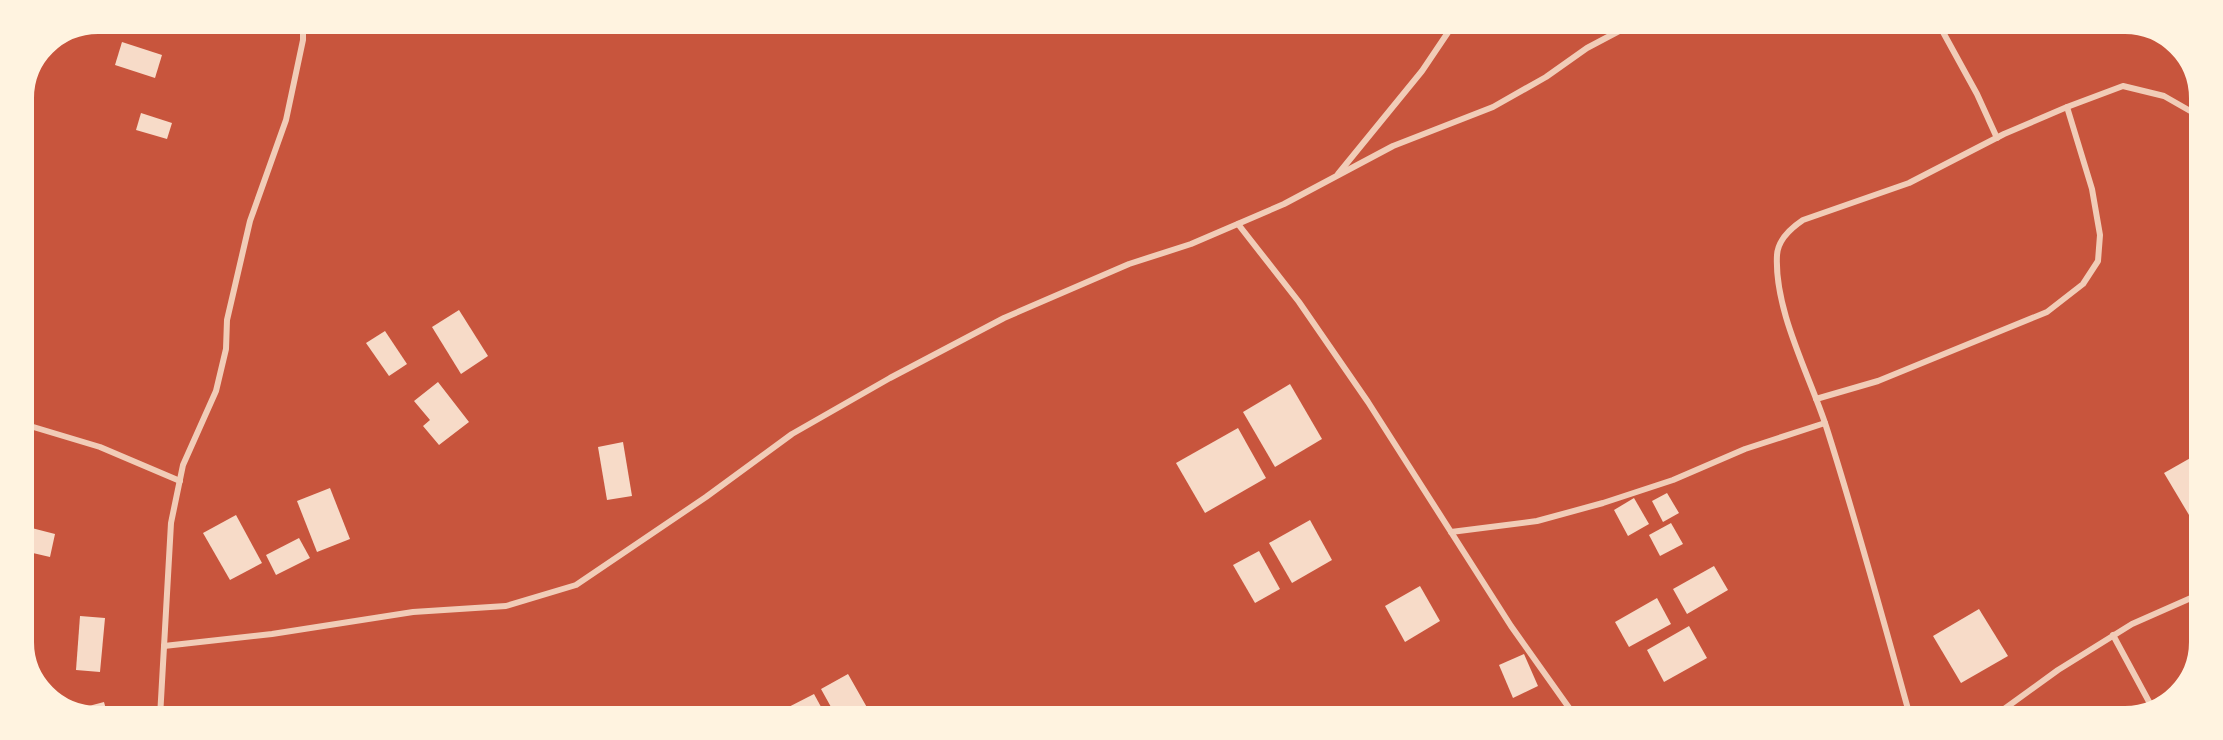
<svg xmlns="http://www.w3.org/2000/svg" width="2223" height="740" viewBox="0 0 2223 740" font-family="'Space Grotesk',sans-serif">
  <rect width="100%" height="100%" fill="#c8553d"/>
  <g fill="#f7dbc8">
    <polygon points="122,42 162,55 155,78 115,65"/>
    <polygon points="141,113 172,123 167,139 136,130"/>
    <polygon points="459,310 488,356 461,374 432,327"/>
    <polygon points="385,331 407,364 389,376 366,343"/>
    <polygon points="438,382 469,422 439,445 423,426 430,420 414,401"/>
    <polygon points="1290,384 1322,439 1275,467 1243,412"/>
    <polygon points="1238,428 1266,478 1205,513 1176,463"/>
    <polygon points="623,442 632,496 607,500 598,447"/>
    <polygon points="2201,452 2200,515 2192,520 2164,473"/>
    <polygon points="330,488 350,539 317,552 297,501"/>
    <polygon points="1667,493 1679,513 1663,522 1652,501"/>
    <polygon points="1634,498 1649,524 1628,536 1614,510"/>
    <polygon points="236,515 262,563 230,580 203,533"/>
    <polygon points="1310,520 1332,560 1292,583 1269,543"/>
    <polygon points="1671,523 1683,544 1660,556 1649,535"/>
    <polygon points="20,525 55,534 50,557 20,550"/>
    <polygon points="299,538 310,558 276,575 266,555"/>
    <polygon points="1259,551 1280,589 1255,603 1233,565"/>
    <polygon points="20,553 32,555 28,574 20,573"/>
    <polygon points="1714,566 1728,590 1687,614 1673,589"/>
    <polygon points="1420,586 1440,621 1405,642 1385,606"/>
    <polygon points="1657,598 1671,624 1629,647 1615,622"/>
    <polygon points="1979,609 2008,656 1961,683 1933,636"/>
    <polygon points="80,616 105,618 100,672 76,670"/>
    <polygon points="1689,626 1707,658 1664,682 1647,650"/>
    <polygon points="30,652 52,699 50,700 36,690 23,655"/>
    <polygon points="1524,654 1538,686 1513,698 1499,665"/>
    <polygon points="848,674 873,718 833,718 836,716 821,689"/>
    <polygon points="814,694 826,716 823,718 774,718 773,715"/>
    <polygon points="104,702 108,717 73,716 71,715 70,711"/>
  </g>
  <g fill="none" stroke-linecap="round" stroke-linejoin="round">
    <g stroke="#f1ccb7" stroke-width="6">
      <polyline points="1938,23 1977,94 1997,138"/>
      <polyline points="1338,174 1422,71 1455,22"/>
      <polyline points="1238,224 1299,302 1368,402 1511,626 1577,719"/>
      <polyline points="1816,399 1878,381 2047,312 2083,284 2098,261 2100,235 2092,189 2067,107"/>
      <polyline points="20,423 100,447 180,481"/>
      <polyline points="1451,532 1537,521 1603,503 1673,480 1745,449 1825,423"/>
      <polyline points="2113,635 2154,711"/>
      <polyline points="164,646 272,634 413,612 506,606 576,585 706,497 792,434 890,378 1004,318 1129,264 1191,244 1284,204 1393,146 1493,107 1546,77 1587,48 1621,30 1656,23"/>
      <polyline points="160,717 171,523 183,465 216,391 226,349 227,320 250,221 286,120 303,40 303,20"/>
      <path d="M1911,720C1884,622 1857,523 1826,426C1809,374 1774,310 1777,255C1778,239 1791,228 1803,220L1909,183L2004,134L2067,107L2123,86L2164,96L2192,112L2203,121"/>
      <polyline points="1989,720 2058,670 2132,624 2200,594"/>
    </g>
  </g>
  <path d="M0 0H2223V740H0ZM98 30H2125A68 68 0 0 1 2193 98V642A68 68 0 0 1 2125 710H98A68 68 0 0 1 30 642V98A68 68 0 0 1 98 30Z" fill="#fff3e0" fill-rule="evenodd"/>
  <path fill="none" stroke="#fff3e0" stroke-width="8" d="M98 30H2125A68 68 0 0 1 2193 98V642A68 68 0 0 1 2125 710H98A68 68 0 0 1 30 642V98A68 68 0 0 1 98 30Z"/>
</svg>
